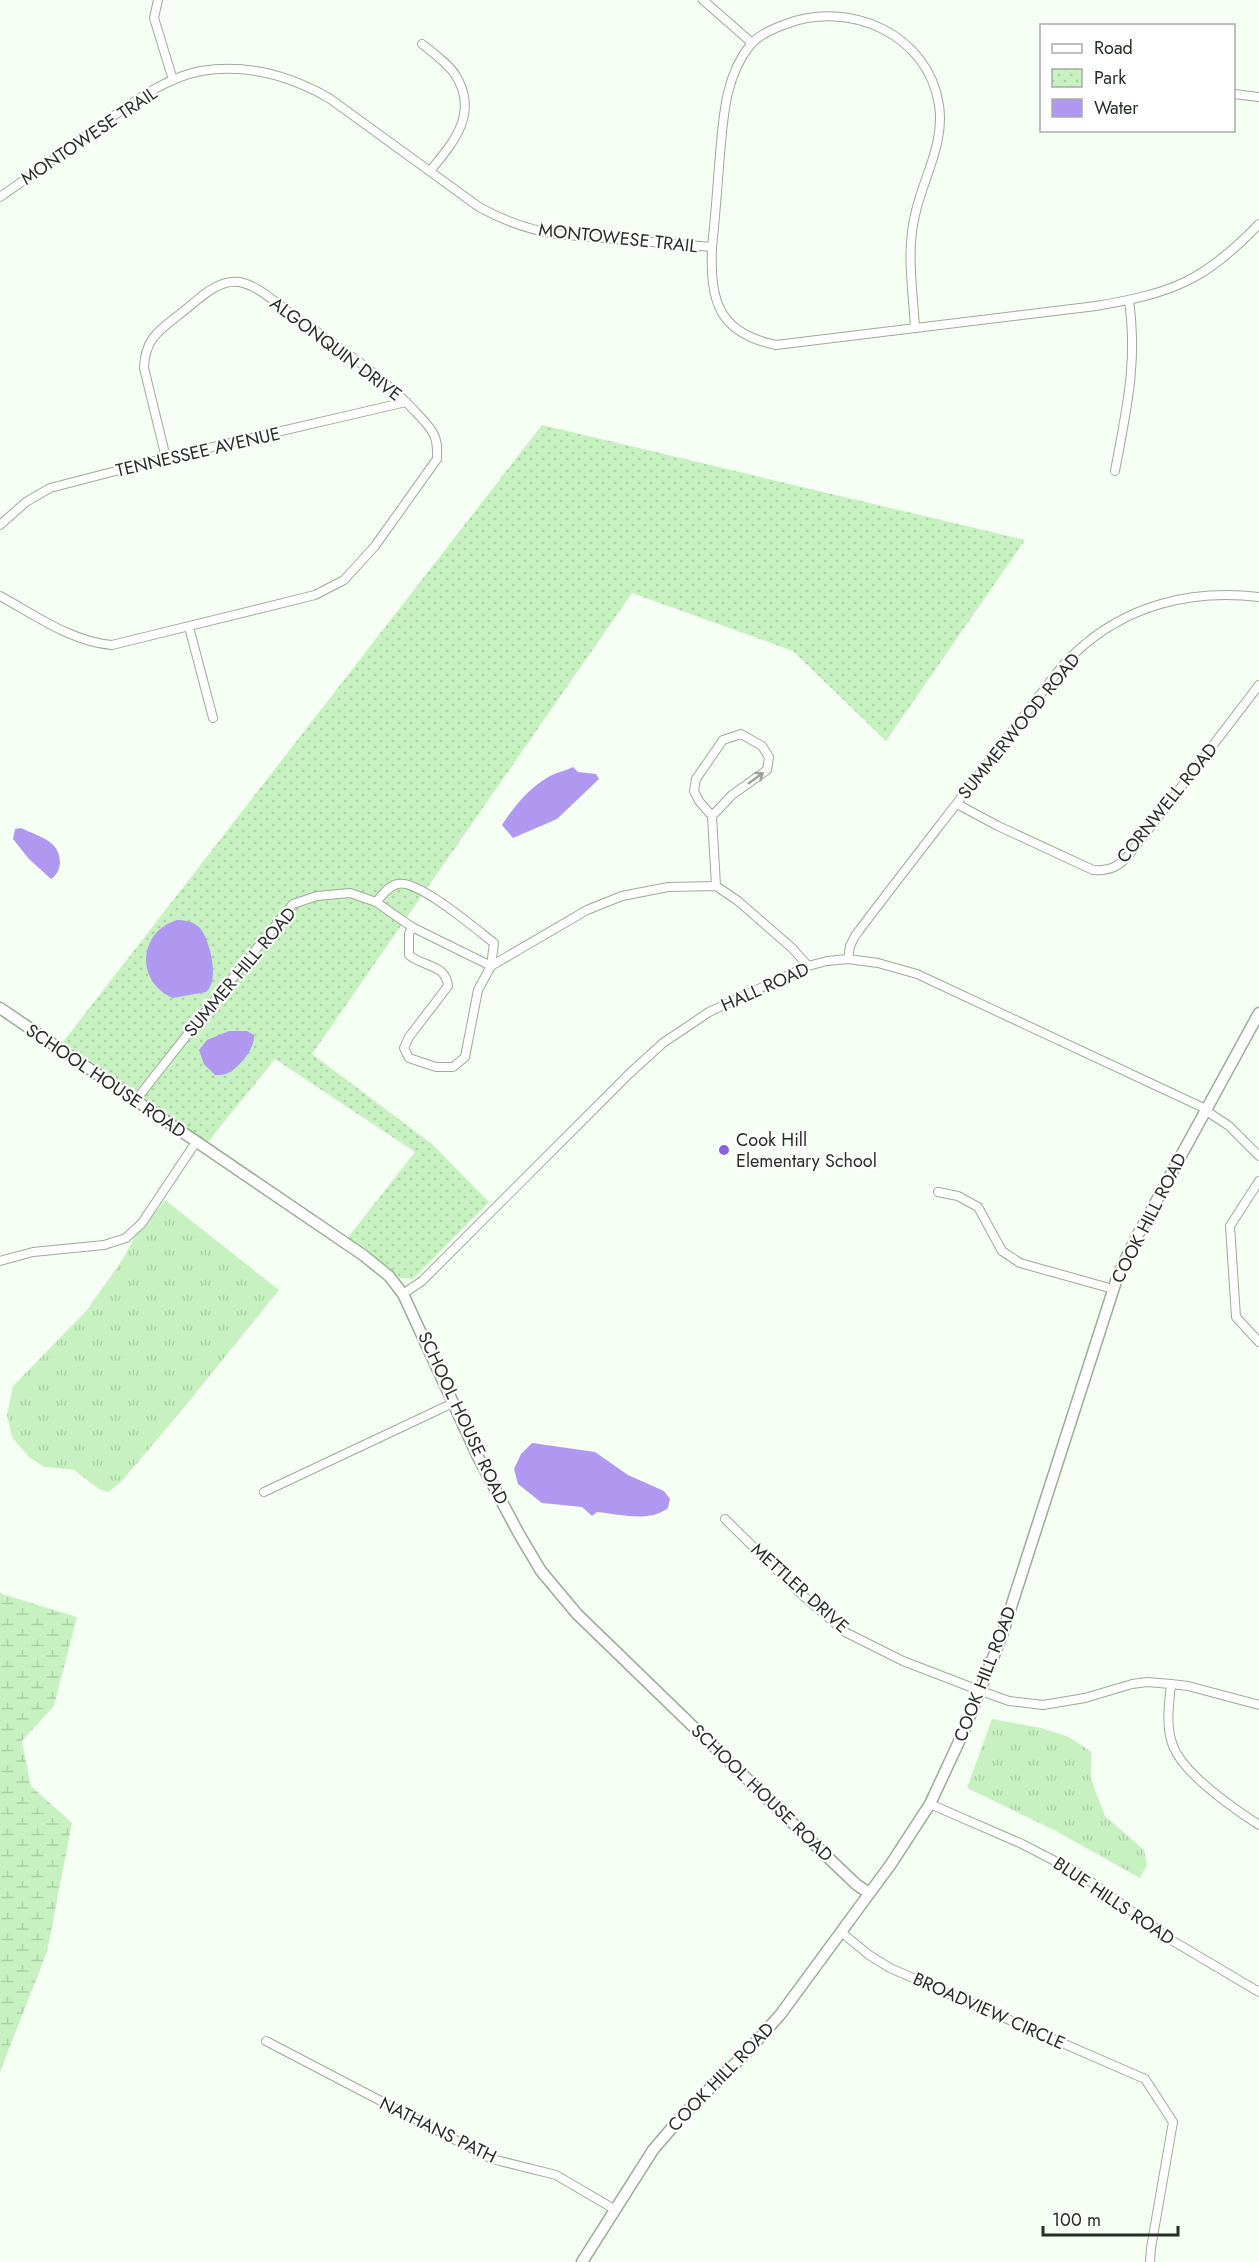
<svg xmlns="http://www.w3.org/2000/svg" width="1259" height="2262" viewBox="0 0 1259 2262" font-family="Jost,sans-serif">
  <defs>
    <pattern id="grass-tufts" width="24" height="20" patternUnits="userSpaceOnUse" patternTransform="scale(1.5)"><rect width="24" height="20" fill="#c7f1c0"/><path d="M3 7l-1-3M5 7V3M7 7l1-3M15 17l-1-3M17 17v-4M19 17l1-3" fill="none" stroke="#abcfa5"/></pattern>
    <pattern id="wetland-marsh" width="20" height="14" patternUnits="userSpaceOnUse" patternTransform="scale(1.5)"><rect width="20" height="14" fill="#c7f1c0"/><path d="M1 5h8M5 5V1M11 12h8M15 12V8" fill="none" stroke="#abcfa5"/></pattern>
    <pattern id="park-dots" width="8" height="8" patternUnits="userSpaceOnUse" patternTransform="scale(1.5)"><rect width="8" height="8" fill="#c7f1c0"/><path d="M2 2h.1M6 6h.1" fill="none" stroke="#abcfa5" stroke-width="1.8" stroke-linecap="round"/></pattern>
  </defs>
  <rect width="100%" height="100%" fill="#f5fff3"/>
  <g fill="url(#grass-tufts)">
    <polygon points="165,1200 279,1290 182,1410 121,1482 108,1492 99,1489 74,1470 45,1467 30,1458 12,1437 7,1415 13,1386 87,1310 123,1259 134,1238"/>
    <polygon points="992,1719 1041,1728 1069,1737 1091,1752 1091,1779 1105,1816 1144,1850 1147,1865 1140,1878 1054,1830 967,1788"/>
  </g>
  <polygon fill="url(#wetland-marsh)" points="0,1591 2,1594 77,1617 54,1706 22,1741 31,1786 72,1823 47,1952 0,2072"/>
  <polygon fill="url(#park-dots)" points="542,425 1025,540 886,741 793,651 632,593 312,1054 432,1144 489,1202 413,1279 401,1278 346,1240 415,1152 275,1059 207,1143 63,1042"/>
  <g fill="#b098f0">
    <path d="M573,767L578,772L596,774L599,779L557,819L513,838L502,825C515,805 529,788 550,776C557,772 566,771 573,767Z"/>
    <path d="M21,828C39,837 60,840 60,863C59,870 57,875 51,879L29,859L13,839L15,829Z"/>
    <path d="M177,920C185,920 194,922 200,928C210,940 220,981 206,992L173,998C135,982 138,932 177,920Z"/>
    <path d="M229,1031H247L254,1035C255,1048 241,1065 230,1072C225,1075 220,1075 215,1075L204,1064L199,1050L207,1040Z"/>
    <path d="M532,1443L595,1452L628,1475L664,1491L670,1499L668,1508C649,1523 620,1514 597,1512L592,1516L582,1507L542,1503L518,1484L514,1469L521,1454Z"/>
  </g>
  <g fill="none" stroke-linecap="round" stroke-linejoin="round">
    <g stroke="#98ae94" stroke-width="10">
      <g id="street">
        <polyline points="158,0 154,18 173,80"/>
        <polyline points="703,0 752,43"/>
        <path d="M422,44C433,53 449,64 456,76C479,114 453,143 430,171"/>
        <polyline points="1234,94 1259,97"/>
        <path d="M0,197C30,176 60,155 90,133C122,110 162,78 201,71C247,63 290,76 329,98L479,207C504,221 527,229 555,234L712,247C710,301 718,333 776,345L1096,306C1173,293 1204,281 1259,224"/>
        <path d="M712,247C715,220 717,193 719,166C723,124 723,78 751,44C759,35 775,28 786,24C850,0 928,34 939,105C945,144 923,178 915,215C906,252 913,291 915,328"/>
        <path d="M1115,471C1126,411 1138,363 1129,300"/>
        <polyline points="0,525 26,502 50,488 166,458 406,402"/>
        <path d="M0,596C35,615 72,642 112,645L315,595L344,580L375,546L437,459C437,450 438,441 433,433C427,422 417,414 409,405C374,370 333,343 293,315C277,304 258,285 239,282C216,279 196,302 180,314C158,331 145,339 144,368L166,458"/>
        <polyline points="189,627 213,718"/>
        <path d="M957,804L998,826L1093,870C1110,871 1118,867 1129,855L1259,685"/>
        <polyline points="712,816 732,795 767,770 769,757 762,746 741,734 723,740 696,779 694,791 699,801 712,816 716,886"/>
        <path d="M376,902C382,896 389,885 398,884C418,879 477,930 494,943L491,966L478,990L465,1057L453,1067H436L409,1058L404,1048L409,1037L448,986C446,964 423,967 409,955V934L412,927"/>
        <path d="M848,959L850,946L855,936C894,884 934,833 974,781C996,753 1017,724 1040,695C1051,681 1061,665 1075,653C1126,605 1191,589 1259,597"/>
        <polyline points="135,1101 213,1002 293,904 317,896 350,893 376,902 412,927 491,966 587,910 622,896 668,887 716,886 738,901 792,948 808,966"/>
        <polyline points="1205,1110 1229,1126 1259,1156"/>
        <polyline points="1259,1181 1230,1226 1236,1317 1259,1342"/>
        <polyline points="938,1192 958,1196 978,1207 1002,1251 1020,1263 1113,1289"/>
        <polyline points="0,1261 33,1252 104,1245 126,1238 142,1223 196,1142"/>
        <polyline points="403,1294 422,1281 630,1073 663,1043 709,1012 808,966 827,961 848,959 878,963 917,974 1206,1109"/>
        <polyline points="264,1492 453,1403"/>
        <polyline points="725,1519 801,1594 845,1632 903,1661 981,1691 1009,1701 1043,1705 1085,1698 1132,1684 1147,1682 1171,1684"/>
        <path d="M1259,1705L1188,1686L1171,1684C1169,1704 1165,1729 1174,1748C1186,1776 1233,1808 1259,1825"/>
        <polyline points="930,1804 1022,1844 1080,1874 1173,1941 1259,1992"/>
        <polyline points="841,1932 869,1955 890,1968 1145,2079 1173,2122 1151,2248 1150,2262"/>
        <polyline points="266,2041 492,2159 556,2175 614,2209"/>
      </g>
    </g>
    <g stroke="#98ae94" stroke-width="13">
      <g id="secondary">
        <polyline points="0,1008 363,1255 389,1276 403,1294 478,1457 519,1534 541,1571 577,1614 839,1868 857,1885 869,1893"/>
        <polyline points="582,2262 653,2150 682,2116 746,2053 780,2015 891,1864 930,1804 963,1733 1002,1635 1118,1275 1135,1240 1259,1013"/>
      </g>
    </g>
    <use href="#street" stroke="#fff" stroke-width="8"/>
    <use href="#secondary" stroke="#fff" stroke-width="10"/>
  </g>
  <defs><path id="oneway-shaft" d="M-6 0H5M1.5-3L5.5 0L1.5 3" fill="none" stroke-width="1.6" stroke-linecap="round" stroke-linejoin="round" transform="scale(1.5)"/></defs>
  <use stroke="#9da19d" href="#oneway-shaft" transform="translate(756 778) rotate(-36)"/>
  <circle fill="#8b62dd" stroke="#fff" stroke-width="2" cx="724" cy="1150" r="6"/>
  <g text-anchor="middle" stroke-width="4.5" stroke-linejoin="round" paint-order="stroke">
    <g font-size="18" fill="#262f25" stroke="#fff">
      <text transform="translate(89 136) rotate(-34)" y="6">MONTOWESE TRAIL</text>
      <text transform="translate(618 238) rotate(6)" y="6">MONTOWESE TRAIL</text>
      <text transform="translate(336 349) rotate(37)" y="6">ALGONQUIN DRIVE</text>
      <text transform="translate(198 452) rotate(-13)" y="6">TENNESSEE AVENUE</text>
      <text transform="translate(1019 726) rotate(-51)" y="6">SUMMERWOOD ROAD</text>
      <text transform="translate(1167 803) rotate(-51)" y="6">CORNWELL ROAD</text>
      <text transform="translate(240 972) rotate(-50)" y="6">SUMMER HILL ROAD</text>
      <text transform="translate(765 987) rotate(-24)" y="6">HALL ROAD</text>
      <text transform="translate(106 1081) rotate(34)" y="6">SCHOOL HOUSE ROAD</text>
      <text transform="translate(1149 1218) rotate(-63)" y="6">COOK HILL ROAD</text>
      <text transform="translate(463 1418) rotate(65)" y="6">SCHOOL HOUSE ROAD</text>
      <text transform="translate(800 1588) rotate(42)" y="6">METTLER DRIVE</text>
      <text transform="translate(985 1674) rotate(-69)" y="6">COOK HILL ROAD</text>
      <text transform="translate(762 1793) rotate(44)" y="6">SCHOOL HOUSE ROAD</text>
      <text transform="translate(1114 1901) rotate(34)" y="6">BLUE HILLS ROAD</text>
      <text transform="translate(989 2011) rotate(24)" y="6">BROADVIEW CIRCLE</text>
      <text transform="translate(721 2077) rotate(-46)" y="6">COOK HILL ROAD</text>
      <text transform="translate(438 2130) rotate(26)" y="6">NATHANS PATH</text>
    </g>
    <g font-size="18" fill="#262f25" stroke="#fff" text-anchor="start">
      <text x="736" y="1146">Cook Hill<tspan x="736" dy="21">Elementary School</tspan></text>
    </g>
  </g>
  <rect x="1040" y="24" width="195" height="108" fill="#ffffff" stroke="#a8aca8" stroke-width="1.5"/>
  <rect x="1052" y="44" width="30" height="9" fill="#ffffff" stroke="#a8aca8" stroke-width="1.5"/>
  <text x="1094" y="54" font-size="18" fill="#262f25">Road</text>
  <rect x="1052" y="69" width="30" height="18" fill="url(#park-dots)" stroke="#a8aca8" stroke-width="1.5"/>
  <text x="1094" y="84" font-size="18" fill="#262f25">Park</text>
  <rect x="1052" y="99" width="30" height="18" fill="#b098f0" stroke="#a8aca8" stroke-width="1.5"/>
  <text x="1094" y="114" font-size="18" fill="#262f25">Water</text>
  <path d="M1043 2226v9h135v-9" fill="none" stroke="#262f25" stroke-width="3"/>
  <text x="1052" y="2226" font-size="18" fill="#262f25" stroke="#ffffff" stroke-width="4.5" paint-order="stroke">100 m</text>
</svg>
